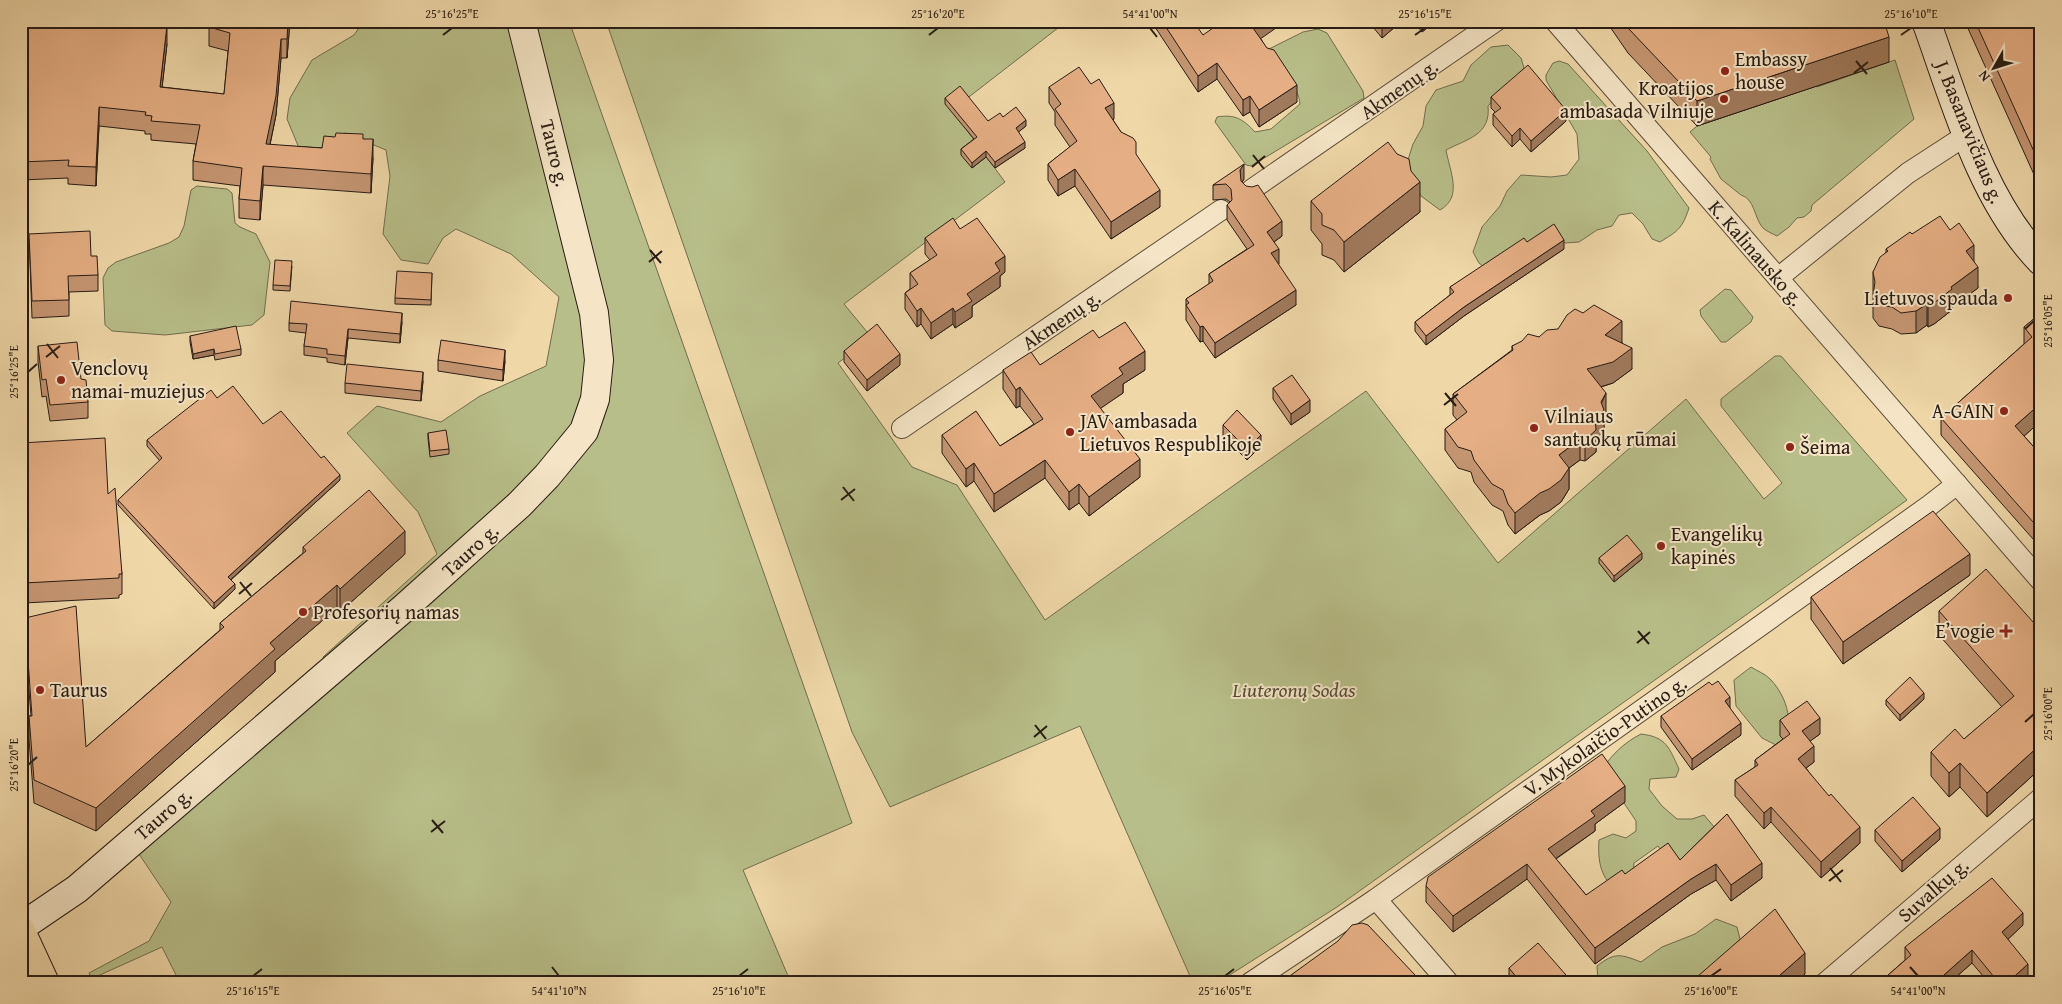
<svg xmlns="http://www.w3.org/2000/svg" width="2062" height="1004" viewBox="0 0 2062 1004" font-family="'Gentium Book Plus',serif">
  <rect width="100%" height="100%" fill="#efd7a8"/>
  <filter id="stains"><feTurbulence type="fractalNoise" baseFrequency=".004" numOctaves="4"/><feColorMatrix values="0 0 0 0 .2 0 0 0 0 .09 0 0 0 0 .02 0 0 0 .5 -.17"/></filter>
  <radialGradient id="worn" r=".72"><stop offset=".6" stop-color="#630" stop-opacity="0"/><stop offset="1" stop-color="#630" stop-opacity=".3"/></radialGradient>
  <g fill="#b8be89" stroke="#706d4e">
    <polygon points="364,21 569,21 852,823 743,870 791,983 180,983 162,947 91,979 89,973 149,941 171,902 139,854 334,683 323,657 437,554 418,512 347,433 377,406 441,422 480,396 546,366 559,297 511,254 456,229 443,238 428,264 401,260 383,234 390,176 386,150 345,133 323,148 299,148 287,119 290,98 312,60 354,35"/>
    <polygon points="606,21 1067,21 952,110 1005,182 844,304 872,338 838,363 912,467 957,485 1045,620 1366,391 1498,563 1686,399 1764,499 1782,483 1721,406 1721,399 1775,356 1781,356 1907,500 1337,907 1217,983 1193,983 1080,726 890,807 852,732"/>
    <path d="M1318,29L1327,33L1363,91L1364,98L1251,166L1246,165L1215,122L1217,117C1235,114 1243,119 1255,132L1271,129L1300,104C1299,87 1278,61 1265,51L1303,32Z"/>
    <path d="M1508,45L1521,58L1524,68L1488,106C1491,135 1467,139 1446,150C1450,172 1463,197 1440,210L1421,196L1407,163L1413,144L1423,126L1426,106L1436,90L1463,81L1471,65L1491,47Z"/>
    <path d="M1895,60L1914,119L1812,205L1811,211L1804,217L1797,218L1789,227L1777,236C1773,234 1766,231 1763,228C1754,218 1755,199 1741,195L1721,179L1710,159L1711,157L1690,132L1697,126L1790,94L1815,82L1817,87Z"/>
    <path d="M1559,61L1568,64L1647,151L1689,208C1682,229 1678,231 1660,242L1652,239L1643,224L1632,213L1619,215L1612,226L1597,230L1579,242L1565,243L1554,231L1488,270L1479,263L1473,252L1482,227L1500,206L1507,191L1521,175L1551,177L1567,175L1579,159L1577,134L1546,80V75L1553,63Z"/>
    <polygon points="197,186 227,189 232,193 235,223 240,227 256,234 270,262 264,315 252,325 165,335 112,331 105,325 103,278 108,268 116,262 169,243 179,237 184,226 191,190"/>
    <polygon points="1725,289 1731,290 1753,317 1751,322 1726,342 1721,342 1701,316 1700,310"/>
    <path d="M1751,667C1757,671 1766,674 1771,680C1787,697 1797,727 1778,746L1762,738L1736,706L1734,680Z"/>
    <path d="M1641,734C1667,737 1669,748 1679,769L1676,777L1650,779L1649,789L1662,806L1677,819H1692L1704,815L1715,828L1687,865L1669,861L1658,846L1634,863L1633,875L1611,885C1599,873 1598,856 1599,840L1613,834L1626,838L1636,831V821L1602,770C1611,755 1625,742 1641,734Z"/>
    <path d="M1716,919L1737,927L1740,939L1701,983L1598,982L1597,966C1615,952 1620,954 1641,962L1662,947L1695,934Z"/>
  </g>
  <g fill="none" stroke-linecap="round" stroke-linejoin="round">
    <g stroke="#5a4b39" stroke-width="22">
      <g id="minor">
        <polyline points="1555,21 2041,581"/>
        <polyline points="1251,190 1496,21"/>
        <polyline points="1778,278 1908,173 1968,134"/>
        <polyline points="902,428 1221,210"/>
        <polyline points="1376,899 1449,983"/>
        <polyline points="1250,983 1376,899 1930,505 1957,484"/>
        <polyline points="1825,983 2041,798"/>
      </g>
    </g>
    <g stroke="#281c14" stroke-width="30">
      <g id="secondary">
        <path d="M1926,21C1955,101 1981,199 2041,261"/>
        <polyline points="21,927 77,889 404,608 520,504 547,476 584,431 595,399 599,360 594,313 521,21"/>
      </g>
    </g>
    <g stroke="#281c14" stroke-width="30">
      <polyline id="primary" points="21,931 45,983"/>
    </g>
    <use href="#minor" stroke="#f5e5c6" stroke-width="20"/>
    <use href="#secondary" stroke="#f5e5c6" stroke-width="28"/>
    <use href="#primary" stroke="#efd7a8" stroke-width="28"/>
  </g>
  <g fill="#c59672" stroke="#281c14">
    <polygon points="21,21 167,44 162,87 224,94 228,51 209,46 209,27 290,21 287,58 281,58 276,115 270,145 322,148 363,139 373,158 371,193 263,185 260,220 239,218 239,199 240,186 193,180 193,161 196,144 151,140 151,134 145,134 145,131 99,126 96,186 68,184 68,178 21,180"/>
    <polygon points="1151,21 1189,21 1203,35 1261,39 1297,102 1259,127 1250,112 1243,116 1217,79 1198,92"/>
    <polygon points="1368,21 1402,21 1382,38"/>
    <polygon points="1413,21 1436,21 1422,32"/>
    <polygon points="1606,21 1705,21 1710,26 1889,62 1697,126 1628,53"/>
    <polygon points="1966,21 2034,21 2041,36 2041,190 1966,24"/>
    <polygon points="1049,87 1114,119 1113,120 1136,155 1160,207 1111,239 1075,186 1058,196 1048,180 1048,164 1070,147 1055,125 1055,112 1049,103"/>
    <polygon points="1491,97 1566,121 1531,152 1520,139 1512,147 1493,125 1493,114 1495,112 1491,108"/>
    <polygon points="945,98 988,121 1003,117 1026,126 1018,132 1025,148 995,168 986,157 972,168 961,155 961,149 974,139 945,104"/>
    <polygon points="1411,171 1420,212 1344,272 1334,260 1322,255 1322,244 1311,230 1311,201"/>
    <polygon points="1244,179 1242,182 1282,236 1274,242 1278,264 1296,305 1215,358 1203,341 1200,342 1186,320 1186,299 1209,284 1209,274 1247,249 1227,220 1227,205 1230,202 1226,199 1213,200 1213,185"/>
    <polygon points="960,229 1005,272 1000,276 1000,287 972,306 972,317 955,328 953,324 931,339 921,324 917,327 905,309 905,293 910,289 910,273 930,260 925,254 925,238"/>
    <polygon points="29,234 91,256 98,275 98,291 69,292 69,316 32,318"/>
    <polygon points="1912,234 1974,262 1978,288 1952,307 1952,310 1934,324 1928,327 1927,325 1916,333 1901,334 1892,329 1879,326 1873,318 1873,272 1886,252 1886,249"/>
    <polygon points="1527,242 1564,249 1464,316 1426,345 1415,331 1415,322 1450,295 1450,287"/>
    <polygon points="292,266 290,291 273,290 273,285"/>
    <polygon points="432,273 431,305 395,304 395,298"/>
    <polygon points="2041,313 2041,421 2024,436 2041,455 2041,548 1941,435 1941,418 2024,344 2024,327"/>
    <polygon points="402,322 400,343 348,338 345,365 327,362 327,358 304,355 304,346 306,333 289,331 289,323"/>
    <polygon points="190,336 241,349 241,355 215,360 214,355 193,359 190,342"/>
    <polygon points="1539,337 1622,342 1632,369 1613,383 1601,387 1606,414 1604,418 1604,432 1596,438 1596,452 1585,461 1580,460 1569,468 1569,489 1561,502 1549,511 1540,515 1515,534 1508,525 1503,511 1492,505 1474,482 1471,472 1458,468 1445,450 1445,429 1457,420 1453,415 1453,394 1512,350 1512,346"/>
    <polygon points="1099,338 1145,370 1123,384 1123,393 1100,408 1140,477 1089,516 1079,503 1069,510 1045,478 994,512 974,481 966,487 942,453 942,435 1000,446 1034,424 1020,406 1016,408 1003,389 1003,370 1040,365"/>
    <polygon points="38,346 81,379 88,402 88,418 50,421 46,396 42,397 38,362"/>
    <polygon points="844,351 900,365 867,391 844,362"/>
    <polygon points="438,360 505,361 503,381 438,371"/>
    <polygon points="423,381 421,401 345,393 345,383"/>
    <polygon points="1273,388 1310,412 1291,425 1273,399"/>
    <polygon points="217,398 263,424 340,480 231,580 235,589 214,609 118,505 118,500 160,461 147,446 147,440"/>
    <polygon points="1223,425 1261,446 1247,460 1223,436"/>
    <polygon points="428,433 449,449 449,454 430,457 428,438"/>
    <polygon points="21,443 108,494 122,574 122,594 119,595 119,598 24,603 21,566"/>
    <polygon points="303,547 405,554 340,612 337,608 275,661 275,672 96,831 34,803 29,739 29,716 31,716 25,641 25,618 86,747 220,630 220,623 303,553"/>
    <polygon points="1599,558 1642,559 1614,582 1599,563"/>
    <polygon points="1970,575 1843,664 1811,619 1811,597"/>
    <polygon points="1939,611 2041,631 2041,768 1987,817 1960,787 1949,797 1931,776 1931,752 1964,739 2002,707 1939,635"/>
    <polygon points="1924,699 1900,721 1886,705 1886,700"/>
    <polygon points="1661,716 1741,735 1692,770 1661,727"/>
    <polygon points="1780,720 1820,734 1810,741 1814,762 1806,768 1860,843 1821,878 1771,822 1764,829 1735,796 1735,780 1755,767 1755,760 1783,739 1780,736"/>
    <polygon points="1625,802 1595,824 1595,831 1556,859 1586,895 1625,874 1680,860 1727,814 1762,878 1731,901 1716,880 1691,894 1595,964 1527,879 1453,932 1426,902 1426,886"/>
    <polygon points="1875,830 1940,839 1902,872 1875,841"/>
    <polygon points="2023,925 2008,939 2028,977 2021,983 1989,983 1972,963 1949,983 1879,983 1905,960 1905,947"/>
    <polygon points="1509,968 1573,983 1509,983"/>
    <polygon points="1805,974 1795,983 1698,983 1698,976"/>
  </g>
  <g fill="#a07a5c" stroke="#281c14">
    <polygon points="288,21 290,21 287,58 287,39"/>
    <polygon points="1263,21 1286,21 1253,44 1253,28"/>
    <polygon points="1382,21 1402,21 1382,38"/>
    <polygon points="1422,21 1436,21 1422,32"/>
    <polygon points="167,25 167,44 160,106 160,87"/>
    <polygon points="1889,37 1889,62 1697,126 1697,101"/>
    <polygon points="281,39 281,58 276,115 266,163 266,144"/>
    <polygon points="1217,63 1217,79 1198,92 1198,76"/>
    <polygon points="1297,85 1297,102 1259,127 1259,110"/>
    <polygon points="1250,96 1250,112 1243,116 1243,100"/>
    <polygon points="1114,103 1114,119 1105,125 1105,108"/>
    <polygon points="99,107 99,126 96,186 96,167"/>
    <polygon points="1566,110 1566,121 1531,152 1531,141"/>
    <polygon points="1026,120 1026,126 1016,134 1016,128"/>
    <polygon points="1520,128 1520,139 1512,147 1512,136"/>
    <polygon points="373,139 373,158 371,193 371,174"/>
    <polygon points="1025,142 1025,148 995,168 995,162"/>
    <polygon points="986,151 986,157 972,168 972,163"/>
    <polygon points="1244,164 1244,179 1240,185 1240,170"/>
    <polygon points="263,166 263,185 260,220 260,201"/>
    <polygon points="1075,169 1075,186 1058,196 1058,180"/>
    <polygon points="1420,182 1420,212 1344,272 1344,242"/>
    <polygon points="1160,190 1160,207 1111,239 1111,222"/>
    <polygon points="1282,221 1282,236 1267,247 1267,232"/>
    <polygon points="1564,240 1564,249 1464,316 1426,345 1426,336 1464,307"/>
    <polygon points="1974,245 1974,266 1966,251"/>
    <polygon points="1279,249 1279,264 1271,268 1271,253"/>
    <polygon points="1005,256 1005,272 1000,276 1000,287 972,306 972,317 955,328 955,312 967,294 995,263"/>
    <polygon points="1978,267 1978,288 1952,307 1952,310 1934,324 1928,327 1928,306 1951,287"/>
    <polygon points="1296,290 1296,305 1215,358 1215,343"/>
    <polygon points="1927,304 1927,325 1916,333 1916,311"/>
    <polygon points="921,308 921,324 917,327 917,311"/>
    <polygon points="953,308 953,324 931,339 931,323"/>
    <polygon points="402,313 402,322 400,343 400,334"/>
    <polygon points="1622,321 1622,342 1605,356 1605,335"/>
    <polygon points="1203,326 1203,341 1200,342 1200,327"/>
    <polygon points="348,329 348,338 345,365 345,356"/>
    <polygon points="1632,348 1632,369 1613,383 1587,391 1587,369"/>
    <polygon points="214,349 214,355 193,359 193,354"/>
    <polygon points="505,350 505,361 503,381 503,370"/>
    <polygon points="1145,351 1145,370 1123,384 1123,393 1091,415 1091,396 1119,368"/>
    <polygon points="900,354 900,365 867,391 867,380"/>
    <polygon points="423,372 423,381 421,401 421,391"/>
    <polygon points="1020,387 1020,406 1016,408 1016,390"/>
    <polygon points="1606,393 1606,414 1604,418 1604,432 1596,438 1596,452 1585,461 1585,440"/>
    <polygon points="1310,400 1310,412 1291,425 1291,414"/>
    <polygon points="2041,403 2041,421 2015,444 2015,426"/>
    <polygon points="1261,435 1261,446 1247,460 1247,449"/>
    <polygon points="1580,439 1580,460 1569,468 1569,489 1561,502 1549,511 1540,515 1515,534 1515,513 1559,455"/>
    <polygon points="1140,459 1140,477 1089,516 1089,497"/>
    <polygon points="1045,460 1045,478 994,512 994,494"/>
    <polygon points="974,463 974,481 966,487 966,469"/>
    <polygon points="340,475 340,480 228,582 228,577"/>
    <polygon points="1079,484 1079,503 1069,510 1069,492"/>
    <polygon points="405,531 405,554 340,612 340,589"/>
    <polygon points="1642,553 1642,559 1614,582 1614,576"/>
    <polygon points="1970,554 1970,575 1843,664 1843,642"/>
    <polygon points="235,584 235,589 214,609 214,603"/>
    <polygon points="337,585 337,608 275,661 275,672 96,831 96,808 270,643"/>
    <polygon points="1924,693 1924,699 1900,721 1900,715"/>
    <polygon points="1730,697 1730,708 1725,701"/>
    <polygon points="1820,718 1820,734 1802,747 1802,731"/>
    <polygon points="1741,723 1741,735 1692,770 1692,759"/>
    <polygon points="2041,744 2041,768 1987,817 1987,793"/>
    <polygon points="1814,746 1814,762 1798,774 1798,759"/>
    <polygon points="1960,763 1960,787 1949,797 1949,773"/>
    <polygon points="1625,786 1625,802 1595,824 1595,831 1548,864 1548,849 1591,811"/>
    <polygon points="1771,807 1771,822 1764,829 1764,813"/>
    <polygon points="1860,827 1860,843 1821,878 1821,862"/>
    <polygon points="1940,828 1940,839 1902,872 1902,861"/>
    <polygon points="1762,863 1762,878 1731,901 1731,885"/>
    <polygon points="1527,864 1527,879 1453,932 1453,916"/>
    <polygon points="1716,864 1716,880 1691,894 1595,964 1595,948 1691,879"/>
    <polygon points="2023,913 2023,925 2002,945 2002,932"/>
    <polygon points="1972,950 1972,963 1949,983 1935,983"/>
    <polygon points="1805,953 1805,974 1795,983 1771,983"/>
    <polygon points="2028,964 2028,977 2021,983 2007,983"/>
    <polygon points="1415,975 1415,983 1410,983 1410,980"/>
  </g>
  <g fill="#e5ae84" stroke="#281c14">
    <polygon points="21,21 134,21 167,25 160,87 224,94 230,33 209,27 210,21 288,21 287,39 281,39 276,96 266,144 322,148 324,136 335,137 336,133 363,134 363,139 373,139 371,174 263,166 260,201 239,199 242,168 193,161 200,125 151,121 152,116 145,115 146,112 99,107 96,167 68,166 69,160 21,162"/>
    <polygon points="1162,21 1193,21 1203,35 1223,21 1263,21 1253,28 1267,48 1274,50 1297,85 1259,110 1250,96 1243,100 1217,63 1198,76"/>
    <polygon points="1623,21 1705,21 1710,26 1715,21 1884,21 1889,37 1697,101 1628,28"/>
    <polygon points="1975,21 2034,21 2041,36 2041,167"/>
    <polygon points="1528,65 1566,110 1531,141 1520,128 1512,136 1493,114 1501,108 1491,97"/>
    <polygon points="1079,67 1091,84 1099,79 1114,103 1105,108 1121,132 1133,138 1136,142 1136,154 1160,190 1111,222 1075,169 1058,180 1048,164 1077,141 1055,109 1061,104 1049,87"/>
    <polygon points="960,86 988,121 1000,113 1003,117 1016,107 1026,120 1016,128 1025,142 995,162 986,151 972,163 961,149 977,137 945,98"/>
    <polygon points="1388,142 1397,154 1409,159 1411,171 1420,182 1344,242 1334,230 1322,225 1322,214 1311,201"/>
    <polygon points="1244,164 1240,170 1241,181 1246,186 1252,187 1258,185 1282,221 1267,232 1279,249 1271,253 1296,290 1215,343 1203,326 1200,327 1186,305 1189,303 1186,299 1213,281 1209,274 1254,245 1227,205 1232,200 1231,189 1226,184 1213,185"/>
    <polygon points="1940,216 1950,230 1959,223 1974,245 1966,251 1978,267 1951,287 1952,289 1934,303 1928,306 1927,304 1916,311 1901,313 1892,307 1879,305 1873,296 1875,282 1873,272 1880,257 1888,251 1886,249 1910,232 1912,234"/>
    <polygon points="953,218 960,229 977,218 1005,256 995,263 1000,271 967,294 972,301 955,312 953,308 931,323 921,308 917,311 905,293 918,284 910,273 937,255 925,238"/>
    <polygon points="1554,224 1564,240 1464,307 1426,336 1415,322 1454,292 1450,287 1524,238 1527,242"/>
    <polygon points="90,231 91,256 97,256 98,275 68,276 69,300 32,301 29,234"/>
    <polygon points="275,260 292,261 290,286 273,285"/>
    <polygon points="397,271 432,273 431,300 395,298"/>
    <polygon points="291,301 402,313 400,334 348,329 345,356 327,354 327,349 304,346 307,324 289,323"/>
    <polygon points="1594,305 1622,321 1605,335 1632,348 1613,362 1587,369 1606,393 1601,402 1604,410 1595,418 1596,430 1585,440 1580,439 1559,455 1569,468 1561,480 1549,489 1540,493 1515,513 1508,504 1503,490 1492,484 1474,460 1471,451 1458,447 1445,429 1467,412 1453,394 1513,350 1512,346 1522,341 1528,334 1539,337 1547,330 1558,329 1567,315 1575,309 1583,313"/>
    <polygon points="2041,313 2041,403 2015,426 2041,455 2041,531 1941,418 2032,337 2024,327"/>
    <polygon points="1125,322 1145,351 1119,368 1123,374 1091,396 1140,459 1089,497 1079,484 1069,492 1045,460 994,494 974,463 966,469 942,435 976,411 1000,446 1043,419 1020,387 1016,390 1003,370 1031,352 1040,365 1093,330 1099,338"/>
    <polygon points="877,324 900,354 867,380 844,351"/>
    <polygon points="236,326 241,349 215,354 214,349 193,354 190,336"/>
    <polygon points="441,340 505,350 503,370 438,360"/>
    <polygon points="77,342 81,379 86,380 88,402 50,405 46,379 42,380 38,346"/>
    <polygon points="347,364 423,372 421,391 345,383"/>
    <polygon points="1292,375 1310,400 1291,414 1273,388"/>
    <polygon points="233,386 263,424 281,411 321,458 324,456 340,475 228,577 235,584 214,603 118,500 162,458 147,440 211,390 217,398"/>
    <polygon points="1237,410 1261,435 1247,449 1223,425"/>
    <polygon points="446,430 449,449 430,451 428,433"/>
    <polygon points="105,438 108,494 115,488 122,574 119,574 119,578 24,583 21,546 21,443"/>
    <polygon points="369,490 405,531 340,589 337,585 270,643 275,649 96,808 34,780 29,716 32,716 25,618 76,606 86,747 224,627 220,623 306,551 303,547"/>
    <polygon points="1933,511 1970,554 1843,642 1811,597"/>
    <polygon points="1627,535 1642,553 1614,576 1599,558"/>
    <polygon points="1986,569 2041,631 2041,744 1987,793 1960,763 1949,773 1931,752 1955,729 1964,739 2014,696 1939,611"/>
    <polygon points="1910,677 1924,693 1900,715 1886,700"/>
    <polygon points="1718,681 1730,697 1725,701 1741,723 1692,759 1661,716 1709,682 1712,685"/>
    <polygon points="1807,701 1820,718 1802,731 1814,746 1798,759 1829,796 1831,794 1860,827 1821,862 1771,807 1764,813 1735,780 1758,765 1755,760 1790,734 1780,720"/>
    <polygon points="1602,754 1625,786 1591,811 1595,816 1548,849 1586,895 1622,870 1625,874 1668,843 1680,860 1727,814 1762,863 1731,885 1716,864 1691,879 1595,948 1527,864 1453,916 1426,886 1428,877"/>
    <polygon points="1913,797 1940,828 1902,861 1875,830"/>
    <polygon points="1992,878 2023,913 2002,932 2028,964 2007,983 1999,983 1972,950 1935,983 1879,983 1911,955 1905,947"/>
    <polygon points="1775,909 1805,953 1771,983 1704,983 1698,976"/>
    <polygon points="1362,923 1368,925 1415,975 1410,980 1413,983 1280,983 1338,941 1352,925"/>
    <polygon points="1538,943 1573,983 1521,983 1509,968"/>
  </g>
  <path fill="none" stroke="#281c14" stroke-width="2" d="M1150,28L1157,37M443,35L452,28M929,35L938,28M1415,35L1425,28M1901,35L1911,28M1856,61L1867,74M1854,73L1868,62M1253,155L1264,169M1252,167L1265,156M650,250L661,263M649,262L662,251M2025,329L2034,321M47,344L58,358M46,357L60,346M28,372L37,364M1445,393L1456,406M1444,405L1458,394M843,487L854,501M841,500L855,489M240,582L251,596M239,594L252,583M1638,631L1649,644M1637,643L1650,632M2025,722L2034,714M1035,725L1046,739M1034,737L1047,726M28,765L37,757M432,820L443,833M431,832L445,821M1830,868L1841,882M1829,881L1843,870M552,967L559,976M1910,967L1918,976M253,976L262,969M739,976L748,969M1225,976L1234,969M1711,976L1721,969"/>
  <g fill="#8f2418" stroke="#f5e5c6" stroke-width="2">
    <circle cx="1725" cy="71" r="5"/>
    <circle cx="1724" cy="99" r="5"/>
    <circle cx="2008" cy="298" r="5"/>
    <circle cx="61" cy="380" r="5"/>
    <circle cx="2004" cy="411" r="5"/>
    <circle cx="1534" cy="428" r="5"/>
    <circle cx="1070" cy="432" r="5"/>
    <circle cx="1790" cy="447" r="5"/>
    <circle cx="1661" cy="546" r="5"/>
    <circle cx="303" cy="612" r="5"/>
    <path d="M2003.5 623.5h5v5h5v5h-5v5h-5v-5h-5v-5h5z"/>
    <circle cx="40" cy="690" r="5"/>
  </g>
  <g text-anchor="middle" stroke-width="4" stroke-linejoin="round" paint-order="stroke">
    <g font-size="20" fill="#281c14" stroke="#f5e5c6" text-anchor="start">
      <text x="1735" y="66">Embassy<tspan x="1735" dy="23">house</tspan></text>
      <text x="1714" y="95" text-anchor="end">Kroatijos<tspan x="1714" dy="23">ambasada Vilniuje</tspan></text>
      <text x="1998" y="305" text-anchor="end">Lietuvos spauda</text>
      <text x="71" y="375">Venclovų<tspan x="71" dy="23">namai-muziejus</tspan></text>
      <text x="1994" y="418" text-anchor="end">A-GAIN</text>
      <text x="1544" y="423">Vilniaus<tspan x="1544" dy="23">santuokų rūmai</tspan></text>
      <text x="1080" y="428">JAV ambasada<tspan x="1080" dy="23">Lietuvos Respublikoje</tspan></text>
      <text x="1800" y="454">Šeima</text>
      <text x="1671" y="541">Evangelikų<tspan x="1671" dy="23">kapinės</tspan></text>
      <text x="313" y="619">Profesorių namas</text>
      <text x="1995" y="638" text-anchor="end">E’vogie</text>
      <text x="50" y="697">Taurus</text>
    </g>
    <g font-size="20" fill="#281c14" stroke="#f5e5c6">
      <text transform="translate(1399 89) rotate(-35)" y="7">Akmenų g.</text>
      <text transform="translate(1970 132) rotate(68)" y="7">J. Basanavičiaus g.</text>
      <text transform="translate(555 153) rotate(76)" y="7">Tauro g.</text>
      <text transform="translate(1756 253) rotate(49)" y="7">K. Kalinausko g.</text>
      <text transform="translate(1061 320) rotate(-34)" y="7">Akmenų g.</text>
      <text transform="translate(470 550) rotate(-42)" y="7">Tauro g.</text>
      <text transform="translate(1605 736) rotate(-35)" y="7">V. Mykolaičio-Putino g.</text>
      <text transform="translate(163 814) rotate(-41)" y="7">Tauro g.</text>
      <text transform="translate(1933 890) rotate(-41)" y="7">Suvalkų g.</text>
    </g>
    <g font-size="20" font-style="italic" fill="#534d37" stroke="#f5e5c6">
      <text x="1294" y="697">Liuteronų Sodas</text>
    </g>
  </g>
  <rect width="2062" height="1004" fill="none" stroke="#efd7a8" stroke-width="55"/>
  <g transform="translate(1994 68) rotate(231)" stroke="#f5e5c6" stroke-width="4" paint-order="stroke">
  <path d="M0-4L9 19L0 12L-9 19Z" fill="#281c14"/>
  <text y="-8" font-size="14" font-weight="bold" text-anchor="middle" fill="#281c14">N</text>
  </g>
  <rect x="28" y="28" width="2006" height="948" fill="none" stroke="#281c14" stroke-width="2"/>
  <g font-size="12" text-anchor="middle" fill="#281c14">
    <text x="452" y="18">25°16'25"E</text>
    <text x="938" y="18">25°16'20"E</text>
    <text x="1150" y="18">54°41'00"N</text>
    <text x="1425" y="18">25°16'15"E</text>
    <text x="1911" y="18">25°16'10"E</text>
    <text transform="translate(2048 321) rotate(-90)" y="4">25°16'05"E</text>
    <text transform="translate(14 372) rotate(-90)" y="4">25°16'25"E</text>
    <text transform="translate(2048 714) rotate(-90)" y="4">25°16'00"E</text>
    <text transform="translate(14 765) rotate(-90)" y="4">25°16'20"E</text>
    <text x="253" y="995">25°16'15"E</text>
    <text x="559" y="995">54°41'10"N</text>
    <text x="739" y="995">25°16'10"E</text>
    <text x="1225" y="995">25°16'05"E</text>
    <text x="1711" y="995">25°16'00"E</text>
    <text x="1918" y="995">54°41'00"N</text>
  </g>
  <rect width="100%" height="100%" filter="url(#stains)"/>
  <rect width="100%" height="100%" fill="url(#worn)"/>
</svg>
